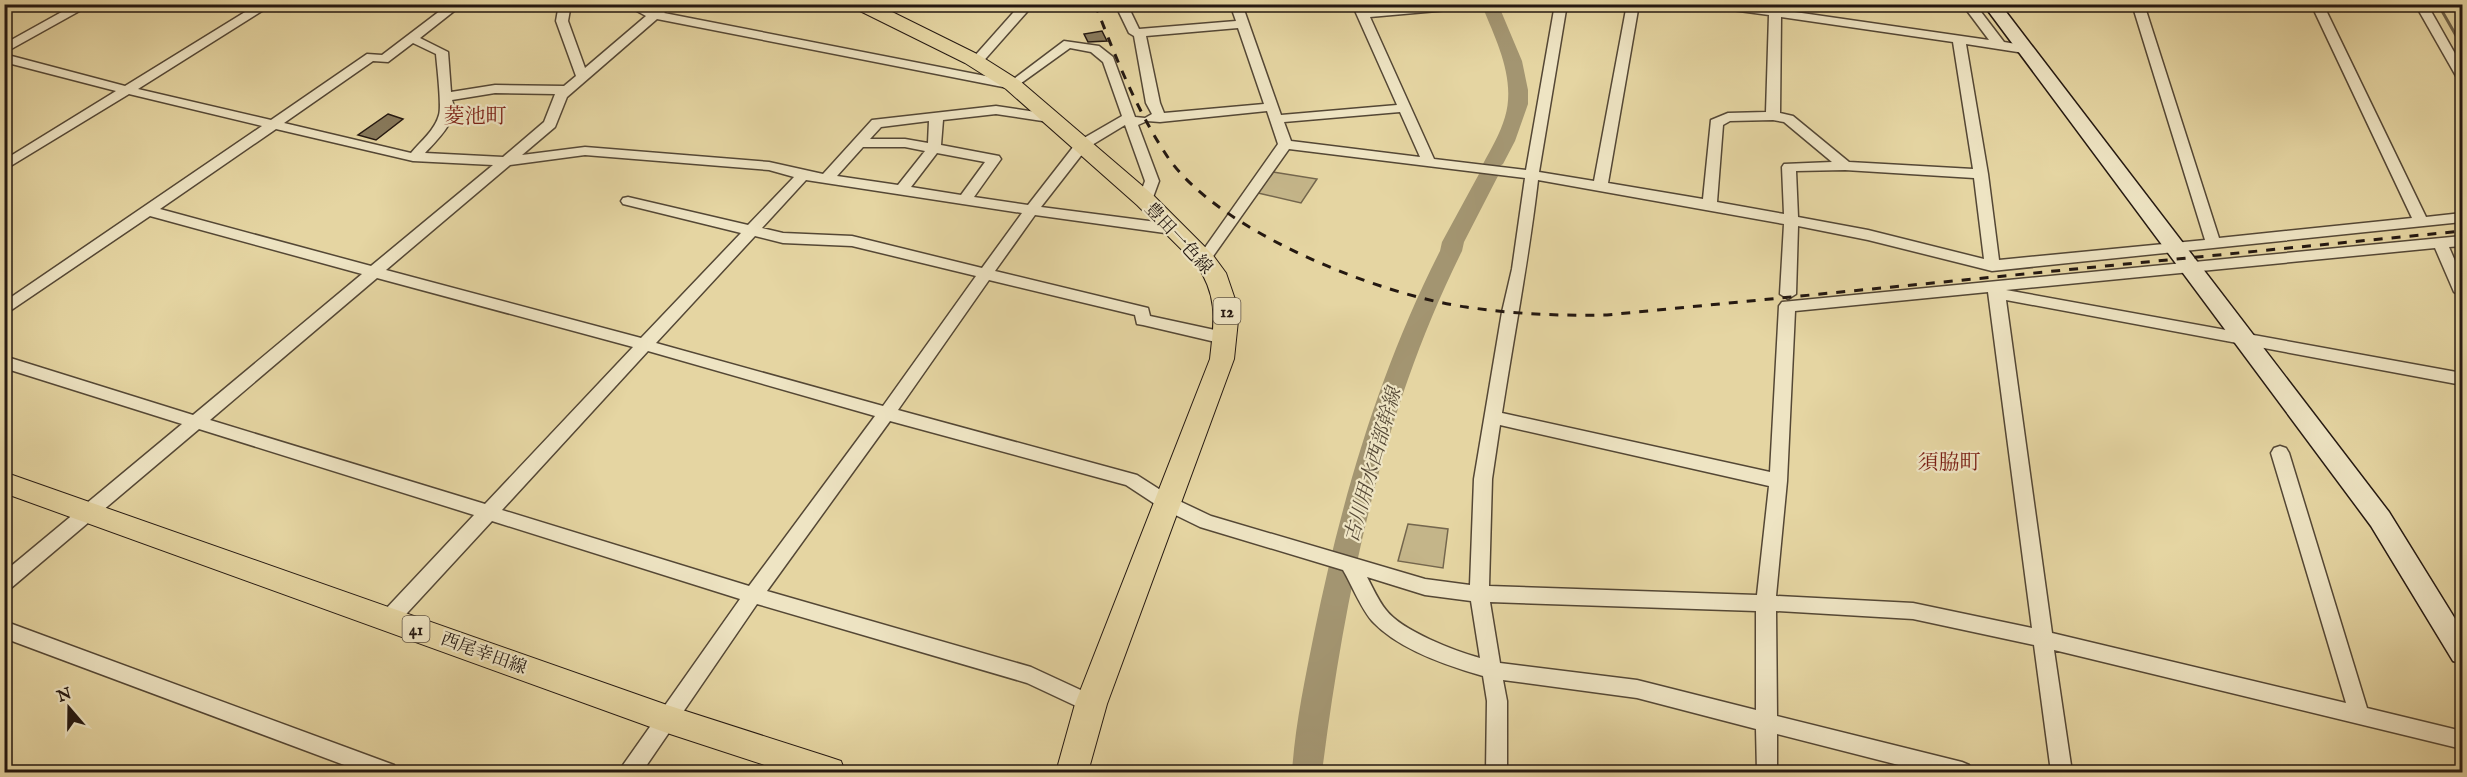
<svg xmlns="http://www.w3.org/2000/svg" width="2467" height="777" viewBox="0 0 2467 777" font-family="'IM FELL English','Noto Serif JP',serif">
  <rect width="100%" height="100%" fill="#e5d5a2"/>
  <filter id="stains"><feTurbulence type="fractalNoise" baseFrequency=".00333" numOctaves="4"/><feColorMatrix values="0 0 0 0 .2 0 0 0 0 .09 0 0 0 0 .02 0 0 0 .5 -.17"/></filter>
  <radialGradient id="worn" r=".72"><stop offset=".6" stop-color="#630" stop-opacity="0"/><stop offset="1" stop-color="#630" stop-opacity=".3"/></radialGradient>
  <g fill="#c4b589" stroke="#74664d" stroke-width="1.5">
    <polygon points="1273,172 1317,179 1301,203 1258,193"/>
    <polygon points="1408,524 1448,529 1443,568 1398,561"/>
  </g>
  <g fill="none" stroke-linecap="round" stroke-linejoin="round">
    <polyline stroke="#70634b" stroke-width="3" points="2438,4 2462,46"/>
    <path fill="#a39571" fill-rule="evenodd" d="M1486,4H1498L1522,61L1528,90V104L1515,141L1503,164L1495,169L1499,174L1464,242L1462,251C1381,414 1345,593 1322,772H1292C1295,726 1305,679 1314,634C1341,501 1379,371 1440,251L1442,242L1479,174L1487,168L1483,164C1491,149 1500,134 1505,117C1516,80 1497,42 1483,8Z"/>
  </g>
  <g fill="#887a5c" stroke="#241811" stroke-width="1.5">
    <polygon points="1102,31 1107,41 1088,42 1084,34"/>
    <polygon points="388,114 403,119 376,140 358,135"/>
  </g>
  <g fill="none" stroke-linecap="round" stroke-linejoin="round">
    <g stroke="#544735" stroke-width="3">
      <g id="street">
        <polygon points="76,4 92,4 4,53 4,44"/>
        <path d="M258,4H273L138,89L271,120L367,54L382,55L449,4H463L420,38L448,52L451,92L495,85L564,86L576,76L556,21L559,4H571L568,21L585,68L646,16L624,4H641L653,10L659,4H673L664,13L1011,81L1064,41L1099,46L1113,57L1135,117L1145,118L1147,121L1138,125L1159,181L1152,200L1145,204L1138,200L1145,181L1125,125L1087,148L1041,207L1172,224L1179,229L1172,234L1035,215L995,271L1148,308L1150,316L1224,332L1230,334L1232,338L1230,342L1224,344L1143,325L1137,324L1135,315L989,280L898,410L1137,475L1173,498L1211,516L1425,579L1470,585L1474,479L1502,312L1512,269L1525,178L1289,149L1209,262H1199L1197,259L1199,256L1278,144L1267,111L1160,122L1147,121L1145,118L1152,114L1146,103L1134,36L1129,33L1115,4H1127L1139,29L1236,21L1230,4H1242L1281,115L1397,105L1352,4H1364L1367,10L1426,4H1477L1471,8L1370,17L1434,159L1526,170L1555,4H1567L1539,172L1594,181L1627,4H1639L1608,183L1703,199L1711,120L1728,113L1766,112L1769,15L1717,8L1711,4H1745L1769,8V4H1781V10L1989,40L1962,4H1975L2004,42L2028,46L2030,49L2024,53L1966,44L1988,174L1999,260L2205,240L2132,4H2144L2219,238L2412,218L2311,4H2323L2426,217L2462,213V222L1992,271L1868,240L1798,226L1796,294L1788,299L1780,294L1784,224L1538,180C1529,258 1514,335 1502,413L1770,472L1779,306L1782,302L2462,236V246L2449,247L2462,277V297L2454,292L2435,248L2006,290L2462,373V385L2006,300L2052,633L2346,703L2271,453L2274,448L2280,446L2286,448L2289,453L2367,708L2462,731V749L2054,650L2072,772H2051L2034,645L1913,619L1776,611L1777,716L1962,762L1969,765L1972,772H1926L1777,734V772H1757L1756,729L1637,698L1503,680L1507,701V772H1486L1487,701L1483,676C1448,666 1400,650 1374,623C1362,611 1352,585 1343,570L1200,527L1161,508L1126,485L890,421L767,591L1031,667L1098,698L1101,704L1098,710L1091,713L1027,683L757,604L642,772H620L623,765L740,599L492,521L396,625L389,627L382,625L379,619L382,613L474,515L199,429L11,588L4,591V572L182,424L4,368V356L193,415L362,274L150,216L4,315V302L262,126L129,94L4,170V160L116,91L4,62V54L125,86ZM1781,17L1953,42L1973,169L1849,162L1793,116L1780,113ZM657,19L1013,89L1070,48L1091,52L1103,62L1122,116L1077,142L1028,205L974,197L1001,159L999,156L941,145L943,120L996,114L1049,122L1056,118L1049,114L996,106L872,120L823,174L769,162L585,147L522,155L555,127L567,97ZM1238,28L1264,104L1164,113L1160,103L1146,36ZM413,43L436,54C437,66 442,106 439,115C435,130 421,141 411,153L284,123L373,61L388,62ZM495,93L555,94L544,122L503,157L425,153C437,140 460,119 452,100ZM1400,112L1420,157L1291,141L1284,122ZM1773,120L1784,122L1832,162L1784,164L1782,167L1784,214L1717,202L1723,125L1730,121ZM929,121L928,143L905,139H870L881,127ZM276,129L413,161L493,165L371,266L160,209ZM863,147H905L925,151L898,185L837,176ZM937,153L985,162L961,195L911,187ZM585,155L769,170L794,177L748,225L628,197L623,198L621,201L623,204L741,233L641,338L386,270L510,165ZM1845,170L1974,178L1984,259L1868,230L1798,217L1796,171ZM806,180L1022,213L982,268L852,236L783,233L762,228ZM755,236L783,243L852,246L976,276L883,406L656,343ZM377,278L633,347L485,504L210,420ZM1988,292L2032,628L1913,603L1776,596L1787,481L1795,311ZM648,351L875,416L749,586L502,510ZM1500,425L1769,486L1757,595L1489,586L1492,479ZM1367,577L1425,595L1471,601L1480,658C1455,651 1402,631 1386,610C1378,600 1373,588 1367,577ZM1490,602L1756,611V710L1637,680L1500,663Z"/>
        <polygon points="1021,4 1034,4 980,65 972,65 970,62 972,59"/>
        <polygon points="2415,4 2427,4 2462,66 2462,80 2456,76"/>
        <polygon points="4,621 394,765 398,772 363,772 4,638"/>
      </g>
    </g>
    <g stroke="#241811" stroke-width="3">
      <polygon id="secondary" points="1983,4 2000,4 2389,512 2462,630 2462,664 2453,661 2371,526"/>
    </g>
    <g stroke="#241811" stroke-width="2">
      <g id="primary">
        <path d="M852,4H876L979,55L1020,81L1153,195L1212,254L1226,273L1239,311L1234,359L1107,704L1088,772H1056L1075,704L1210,359C1214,322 1219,297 1196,264L1137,205L1006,89L965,63L854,8Z"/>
        <polygon points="4,472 667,705 829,757 841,761 845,772 786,772 667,733 4,493"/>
      </g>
    </g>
    <use href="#street" fill="#eee4c3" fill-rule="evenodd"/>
    <use href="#secondary" fill="#eee4c3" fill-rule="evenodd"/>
    <use href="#primary" fill="#e5d5a2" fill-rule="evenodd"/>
    <path stroke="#241811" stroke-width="3" stroke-dasharray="9 9" stroke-linecap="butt" d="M1095,4C1115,56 1136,109 1167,156C1217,231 1379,295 1466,307C1513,314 1560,316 1607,315L2462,231"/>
  </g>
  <g text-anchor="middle" stroke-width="4.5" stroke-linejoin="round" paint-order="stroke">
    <g fill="#eee4c3" stroke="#615546" stroke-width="1.5">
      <rect x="1213.5" y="298" width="27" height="26" rx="4.5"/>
      <rect x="402.5" y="616" width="27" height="26" rx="4.5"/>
    </g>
    <g font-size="16" font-weight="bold" fill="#241811">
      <text x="1227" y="317">12</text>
      <text x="416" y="635">41</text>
    </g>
    <g font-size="18" fill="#241811" stroke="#eee4c3">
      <text transform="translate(1179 238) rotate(47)" y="6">豊田一色線</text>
      <text transform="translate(484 653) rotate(20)" y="6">西尾幸田線</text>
    </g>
    <g font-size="20" font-style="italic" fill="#574a37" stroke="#eee4c3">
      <text transform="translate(1372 465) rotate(-74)" y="7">古川用水西部幹線</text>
    </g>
    <g font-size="21" fill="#7a1f14" stroke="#eee4c3">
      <text x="475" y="123">菱池町</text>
      <text x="1949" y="469">須脇町</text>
    </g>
  </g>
  <rect width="2467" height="777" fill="none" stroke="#e5d5a2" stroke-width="24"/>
  <rect x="6" y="6" width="2455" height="765" fill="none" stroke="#241811" stroke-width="3"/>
  <rect x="12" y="12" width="2443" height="753" fill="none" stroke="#241811" stroke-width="1.5"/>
  <g transform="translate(69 708) rotate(340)" stroke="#eee4c3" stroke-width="4.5" paint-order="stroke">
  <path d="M0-4.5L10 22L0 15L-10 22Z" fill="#241811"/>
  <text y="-9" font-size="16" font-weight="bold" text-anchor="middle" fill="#241811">N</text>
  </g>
  <rect width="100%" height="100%" filter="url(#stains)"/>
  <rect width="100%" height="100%" fill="url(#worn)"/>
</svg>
